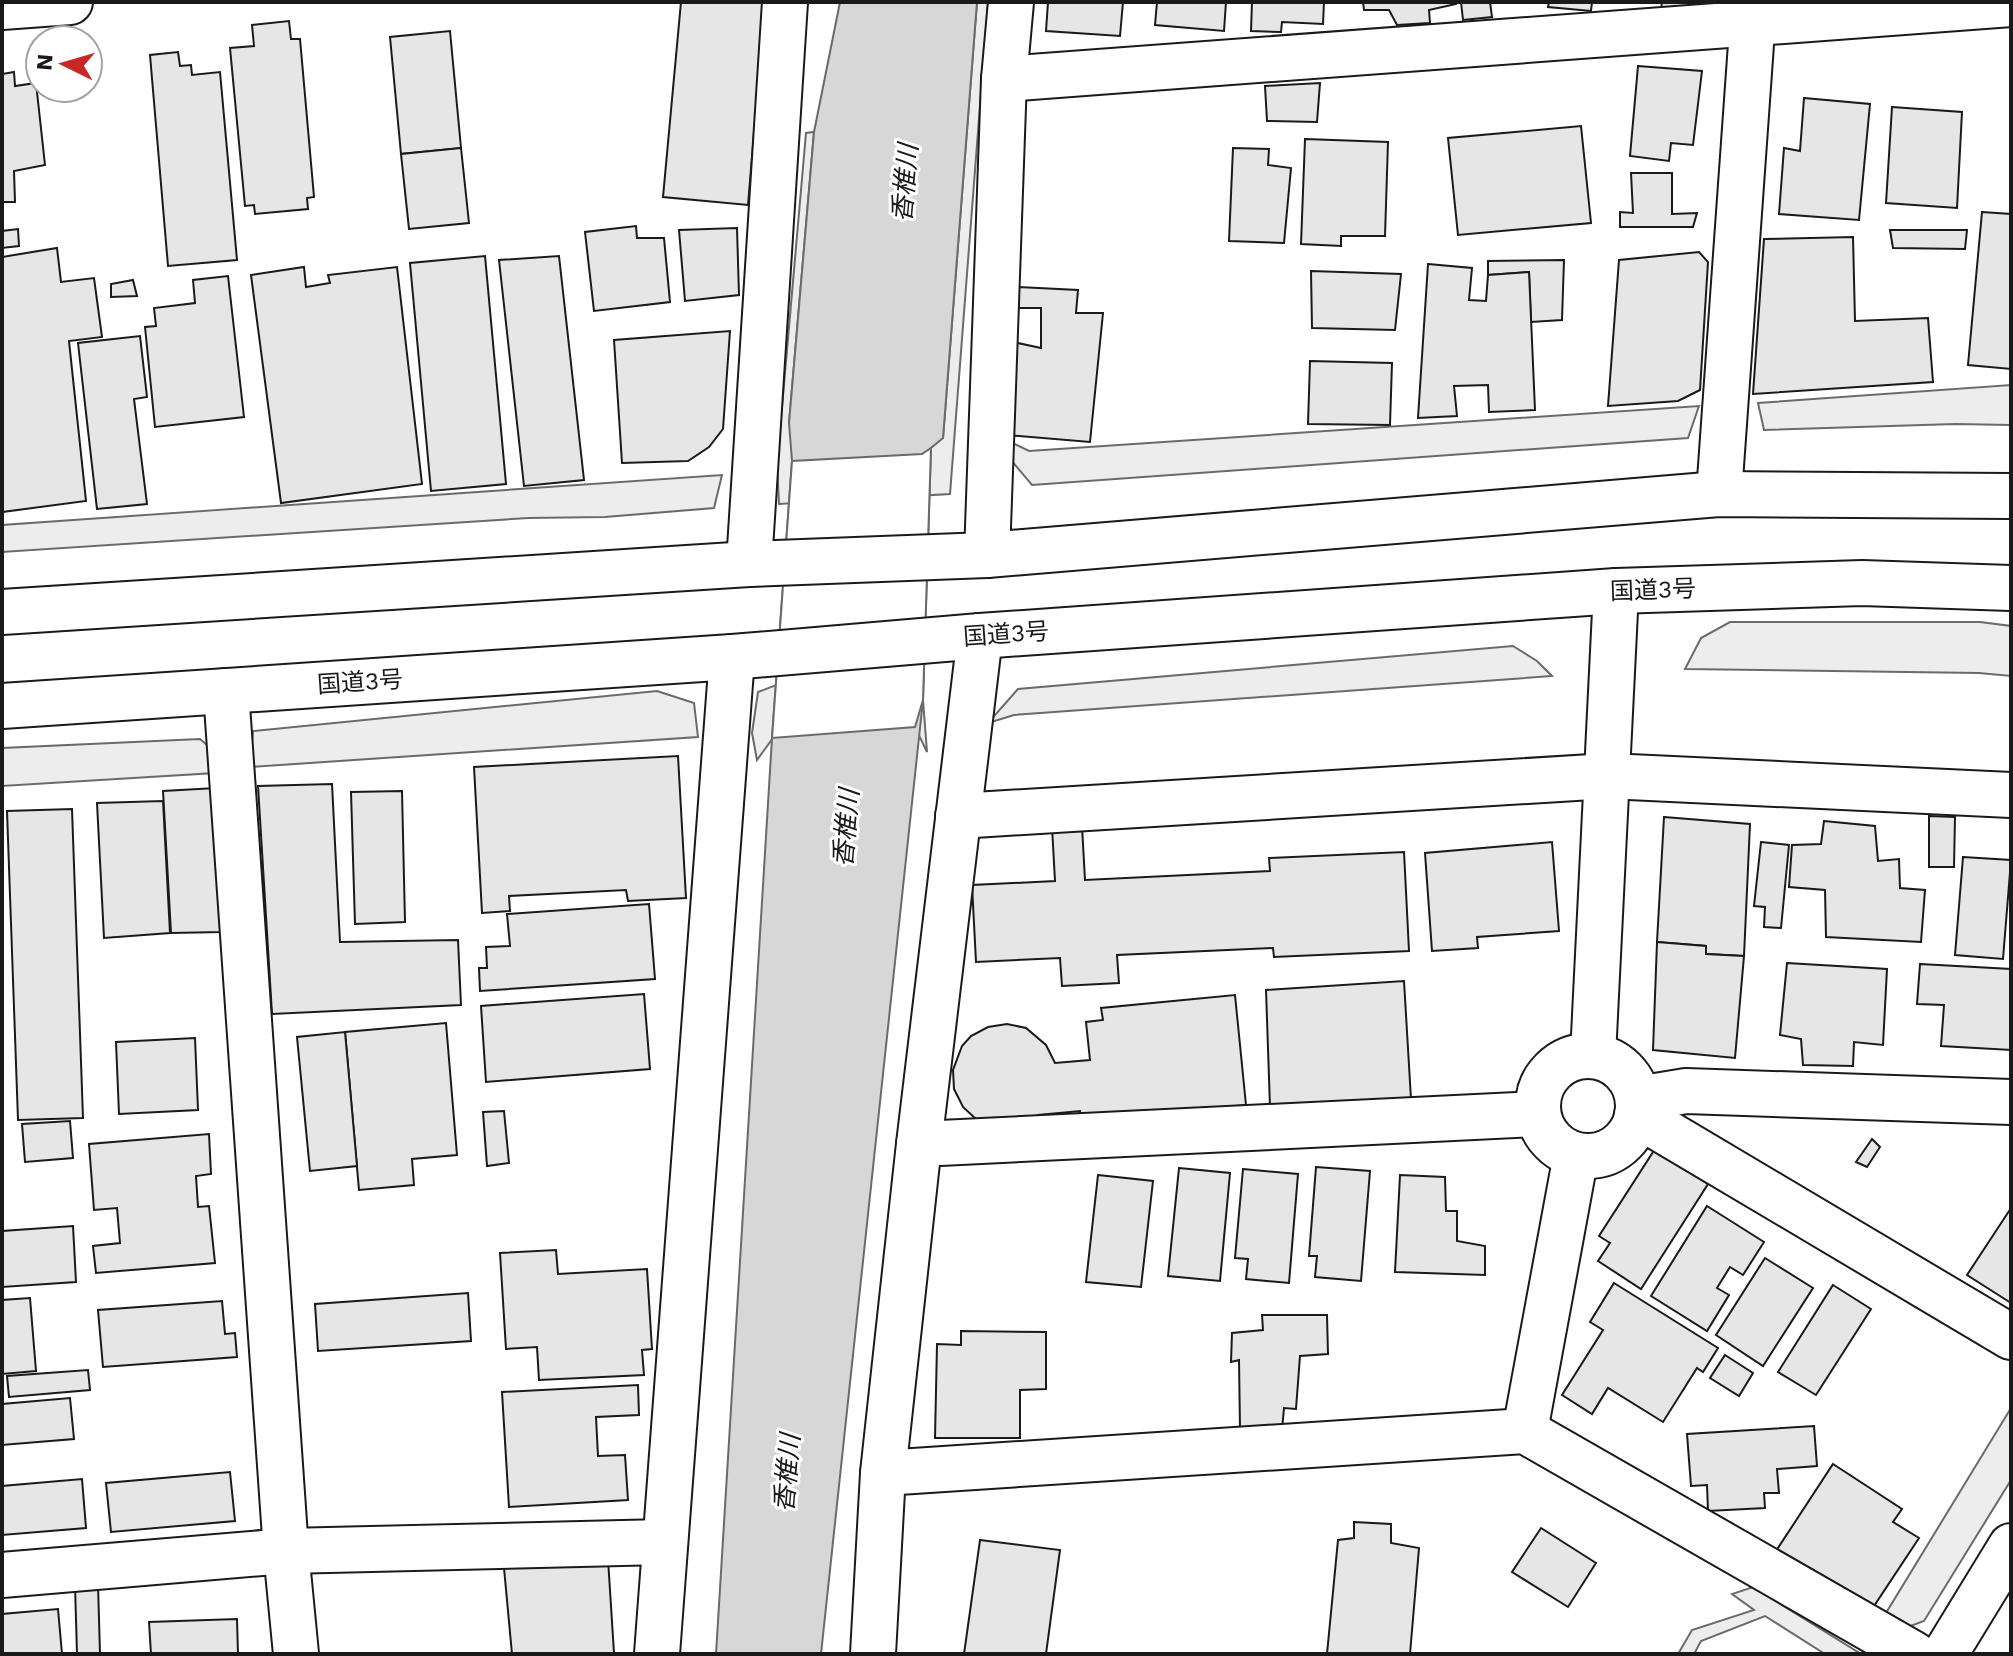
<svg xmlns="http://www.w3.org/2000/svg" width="2013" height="1656" viewBox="0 0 2013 1656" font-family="'Work Sans','Noto Sans JP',sans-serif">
  <rect width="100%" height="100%" fill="#fff"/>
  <g fill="#ededed" stroke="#6a6a6a" stroke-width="2">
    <polygon points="977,2 988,2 950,494 779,504 777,464 806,133 814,132 789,423 943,438"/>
    <polygon points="2011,385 2011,425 1955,424 1764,430 1758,403"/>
    <polygon points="1699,406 1688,438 1032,485 1005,453 994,434 1029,451"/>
    <polygon points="722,475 714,508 605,517 528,518 2,552 2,525"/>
    <polygon points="1730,622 1980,622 2011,626 2011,676 1979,673 1685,669 1701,638"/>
    <polygon points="1513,646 1537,661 1552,676 1014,715 988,723 1018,689"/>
    <polygon points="792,679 923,700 927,752 915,727 773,738 757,760 752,733 758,692"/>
    <polygon points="657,691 694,703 698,737 250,767 253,731"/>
    <polygon points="200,739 213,750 215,773 2,786 2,748"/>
    <polygon points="2011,1408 2011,1480 1924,1621 1908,1627 1886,1613"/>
    <polygon points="1753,1587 1861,1654 1825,1654 1765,1616 1701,1641 1694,1654 1678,1654 1692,1630 1754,1610 1732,1594"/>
  </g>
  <polygon fill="#d7d7d7" stroke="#6a6a6a" stroke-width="2" points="840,2 977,2 943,438 931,448 923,700 821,1654 716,1654 772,738 792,461 789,423 814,132"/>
  <polygon fill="#fff" stroke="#6a6a6a" stroke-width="2" points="931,448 923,700 915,727 772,738 792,461 922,454"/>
  <g fill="#e6e6e6" stroke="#1a1a1a" stroke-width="2">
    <polygon points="681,2 765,2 748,205 663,197"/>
    <polygon points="1048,2 1123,2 1120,36 1046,31"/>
    <polygon points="1157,2 1226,2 1224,31 1155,25"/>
    <polygon points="1252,2 1324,2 1323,24 1282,22 1281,32 1251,31"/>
    <polygon points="1363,2 1456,2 1456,4 1429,10 1430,23 1397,25 1389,10 1364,10"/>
    <polygon points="1461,2 1490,2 1492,17 1463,20"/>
    <polygon points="1549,2 1592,2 1591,11 1548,7"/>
    <polygon points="1662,2 1716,2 1715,5 1661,9"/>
    <polygon points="289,21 291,39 300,39 314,197 307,198 308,209 255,214 254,205 245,206 230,48 254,46 252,25"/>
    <polygon points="450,31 461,148 401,154 390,37"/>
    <polygon points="178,52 180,66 191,65 192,75 220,72 237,260 168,266 150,55"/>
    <polygon points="1638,66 1702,71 1693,145 1671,143 1669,161 1630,156"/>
    <polygon points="14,72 15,86 36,83 45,165 14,171 15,202 2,202 2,74"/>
    <polygon points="1320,83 1317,122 1267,121 1265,86"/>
    <polygon points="1804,98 1870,104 1859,220 1779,214 1784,148 1800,151"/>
    <polygon points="1892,107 1962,112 1957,208 1886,203"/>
    <polygon points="1581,126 1591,223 1458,235 1448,138"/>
    <polygon points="1305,139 1388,142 1385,236 1341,236 1341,246 1301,244"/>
    <polygon points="461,148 469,223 409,229 401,154"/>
    <polygon points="1233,148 1269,149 1268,165 1291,168 1284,243 1229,241"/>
    <polygon points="1631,173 1672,173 1672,214 1697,213 1693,227 1620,227 1620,212 1633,213"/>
    <polygon points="1982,212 2011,214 2011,369 1968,365"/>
    <polygon points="636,226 637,238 664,238 670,302 594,311 585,232"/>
    <polygon points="737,228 739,295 685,301 679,230"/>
    <polygon points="18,229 19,246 2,248 2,231"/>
    <polygon points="1890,230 1967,230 1965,249 1893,248"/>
    <polygon points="1853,237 1855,321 1928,318 1933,382 1753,394 1764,239"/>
    <polygon points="57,248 61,282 94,278 102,337 69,341 86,501 2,512 2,257"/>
    <polygon points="1699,252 1708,262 1700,390 1678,401 1608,406 1619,260"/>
    <polygon points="485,256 506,484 431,491 410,263"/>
    <polygon points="559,256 584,480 524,486 499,260"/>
    <polygon points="1564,260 1562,320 1531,322 1529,272 1488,275 1488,261"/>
    <polygon points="1428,264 1472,268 1469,300 1486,301 1488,275 1529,272 1535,410 1489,412 1488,385 1454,386 1457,416 1418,418"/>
    <polygon points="304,267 306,287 330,283 328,275 397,267 422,484 281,503 251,275"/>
    <polygon points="1311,271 1401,274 1395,330 1312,328"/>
    <polygon points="228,276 244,417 155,427 145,327 156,326 154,308 195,303 193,280"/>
    <polygon points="133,280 137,296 111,297 111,284"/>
    <polygon points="1018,287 1078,290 1076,313 1103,313 1090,442 1006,435 1013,342 1041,348 1041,308 1016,308"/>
    <polygon points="730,331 723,429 709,447 688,461 622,463 614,340"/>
    <polygon points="140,336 147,397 134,399 147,504 97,509 78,343"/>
    <polygon points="1310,361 1392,363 1390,425 1308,424"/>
    <polygon points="678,756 686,898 628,901 626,890 509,896 510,911 482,913 474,767"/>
    <polygon points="332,784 340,942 458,940 461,1005 272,1014 258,786"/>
    <polygon points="216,788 222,932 171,933 163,791"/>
    <polygon points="402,791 405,922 355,924 351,792"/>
    <polygon points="163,801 170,933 104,938 97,803"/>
    <polygon points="72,809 83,1118 18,1120 7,811"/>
    <polygon points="1929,816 1955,817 1954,867 1929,867"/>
    <polygon points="1664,817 1750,824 1744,956 1706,954 1706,946 1657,942"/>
    <polygon points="1824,821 1875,826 1878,861 1899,859 1900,888 1925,890 1921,942 1826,937 1825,890 1789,887 1792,845 1821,844"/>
    <polygon points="1082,826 1085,880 1270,871 1269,858 1404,852 1409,951 1274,957 1273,948 1117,955 1119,983 1062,986 1060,958 976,962 972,885 1055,881 1052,827"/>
    <polygon points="1552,842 1559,931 1477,937 1478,948 1432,951 1425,853"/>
    <polygon points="1761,842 1789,845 1781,928 1764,927 1765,907 1754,906"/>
    <polygon points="1963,857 2011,860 2003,959 1955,955"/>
    <polygon points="649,904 655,979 480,991 479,968 487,968 486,947 510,946 507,914"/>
    <polygon points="1657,942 1706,946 1706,954 1744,956 1735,1058 1653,1050"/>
    <polygon points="1787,963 1887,969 1883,1045 1854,1042 1853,1066 1803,1065 1801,1039 1780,1035"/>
    <polygon points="1920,964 2011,969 2011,1050 1941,1046 1944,1005 1917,1004"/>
    <polygon points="1404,981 1411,1099 1270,1107 1266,990"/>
    <polygon points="644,994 650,1069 486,1082 481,1006"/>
    <polygon points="1235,995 1246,1105 1081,1122 1080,1111 1038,1115 1034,1119 977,1120 963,1107 954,1089 953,1070 962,1046 971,1036 988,1027 1007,1024 1026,1028 1046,1045 1055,1063 1090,1060 1086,1022 1103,1020 1101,1008"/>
    <polygon points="446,1023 457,1155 412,1159 414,1185 359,1190 345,1032"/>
    <polygon points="345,1032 357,1166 310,1171 297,1037"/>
    <polygon points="195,1038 198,1110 119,1114 116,1042"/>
    <polygon points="504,1111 509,1163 487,1166 483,1112"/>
    <polygon points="70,1121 73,1158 25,1162 22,1124"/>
    <polygon points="209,1134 211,1174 196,1176 198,1207 209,1206 215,1263 96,1273 93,1246 120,1243 117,1208 94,1210 89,1144"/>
    <polygon points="1872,1139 1880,1147 1867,1167 1856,1162"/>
    <polygon points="1655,1149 1708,1184 1641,1289 1598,1261 1610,1243 1599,1236"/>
    <polygon points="1316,1167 1370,1171 1361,1281 1315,1277 1317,1256 1309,1256"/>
    <polygon points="1179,1168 1230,1173 1220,1281 1168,1276"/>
    <polygon points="1243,1169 1298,1174 1289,1283 1246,1279 1248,1259 1235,1258"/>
    <polygon points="1098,1175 1153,1181 1141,1287 1086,1282"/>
    <polygon points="1400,1175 1445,1177 1446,1211 1457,1211 1457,1241 1485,1246 1485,1275 1395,1272"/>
    <polygon points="1707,1206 1764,1242 1743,1275 1730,1267 1717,1288 1729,1295 1707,1331 1651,1296"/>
    <polygon points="2011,1208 2011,1303 1967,1275"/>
    <polygon points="73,1226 76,1282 2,1287 2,1231"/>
    <polygon points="556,1250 558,1274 647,1269 652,1349 642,1350 644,1375 539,1380 537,1347 506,1349 500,1253"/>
    <polygon points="1765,1258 1813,1288 1763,1366 1716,1335"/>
    <polygon points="1614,1283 1718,1348 1703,1372 1697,1368 1663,1422 1608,1388 1592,1414 1562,1395 1603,1330 1590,1322"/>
    <polygon points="1833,1285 1871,1309 1816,1395 1778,1372"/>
    <polygon points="468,1293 471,1341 318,1351 315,1304"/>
    <polygon points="30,1298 36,1371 2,1374 2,1300"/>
    <polygon points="222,1301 225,1334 235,1333 237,1357 103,1367 98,1310"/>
    <polygon points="1262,1315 1327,1315 1328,1354 1300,1356 1296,1409 1284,1408 1282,1430 1240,1429 1239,1360 1231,1362 1232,1333 1263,1330"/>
    <polygon points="961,1331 1046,1332 1046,1389 1020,1390 1020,1438 935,1438 937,1344 961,1345"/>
    <polygon points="1725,1355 1753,1373 1739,1396 1710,1378"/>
    <polygon points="88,1370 90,1390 9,1397 7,1376"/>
    <polygon points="638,1385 639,1415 596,1417 598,1456 625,1455 628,1500 509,1507 502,1392"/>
    <polygon points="70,1398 74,1439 2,1445 2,1404"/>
    <polygon points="1814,1426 1817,1466 1777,1469 1779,1493 1764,1493 1765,1508 1708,1511 1707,1485 1691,1486 1687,1434"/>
    <polygon points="1833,1464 1902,1509 1893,1522 1919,1538 1870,1612 1776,1551"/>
    <polygon points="230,1472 235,1521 111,1532 106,1483"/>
    <polygon points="82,1479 86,1528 2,1535 2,1486"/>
    <polygon points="1354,1522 1391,1524 1391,1543 1419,1548 1410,1654 1327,1654 1338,1540 1354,1538"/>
    <polygon points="1541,1528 1596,1563 1568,1607 1512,1572"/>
    <polygon points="980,1540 1060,1550 1046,1654 964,1654"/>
    <polygon points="608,1559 614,1653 512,1654 504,1568"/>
    <polygon points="98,1584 100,1654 77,1654 75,1585"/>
    <polygon points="58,1609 62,1654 2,1654 2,1614"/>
    <polygon points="237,1619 238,1654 151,1654 149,1622"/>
  </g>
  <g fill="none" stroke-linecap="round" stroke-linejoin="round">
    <g stroke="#1a1a1a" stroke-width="48">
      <g id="street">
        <polyline points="2,7 70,2"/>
        <polyline points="1004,79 2011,4"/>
        <polyline points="1719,494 1754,2"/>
        <polyline points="987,555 1004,79 1011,2"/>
        <polyline points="749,564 785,2"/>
        <polyline points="226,691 286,1551 296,1654"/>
        <polyline points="958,816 1608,776 2011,795"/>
        <circle cx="1588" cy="1106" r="50"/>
        <polyline points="1593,1056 1616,591"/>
        <polyline points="1638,1099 1686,1091 2011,1102"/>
        <polyline points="1637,1115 2011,1337"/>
        <polyline points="919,1144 1538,1114"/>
        <polyline points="1525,1431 1576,1155"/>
        <polyline points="883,1473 1525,1431 1914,1654"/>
        <polyline points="2,1575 286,1551 664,1542"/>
        <polyline points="657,1654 732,657"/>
        <polyline points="873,1654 883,1473 919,1144 980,636"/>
      </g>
    </g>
    <g stroke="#1a1a1a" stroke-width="48">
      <polyline id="secondary" points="1945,1654 2011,1546"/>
    </g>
    <g stroke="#1a1a1a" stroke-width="48">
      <g id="highway">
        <polyline points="2,612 749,564 987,555 1719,494 2011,496"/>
        <polyline points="2,706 732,657 980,636 1616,591 1862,583 2011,588"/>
      </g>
    </g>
    <use href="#street" stroke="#fff" stroke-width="44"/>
    <use href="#secondary" stroke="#fff" stroke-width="44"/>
    <use href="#highway" stroke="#fff" stroke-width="44"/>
  </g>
  <g text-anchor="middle" stroke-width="6" stroke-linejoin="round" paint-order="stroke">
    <g font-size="24" fill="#1a1a1a" stroke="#fff">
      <text transform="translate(1653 590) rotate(-2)" y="8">国道3号</text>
      <text transform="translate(1006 634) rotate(-4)" y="8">国道3号</text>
      <text transform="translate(360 682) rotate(-4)" y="8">国道3号</text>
    </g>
    <g font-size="26" font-style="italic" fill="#1a1a1a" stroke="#fff">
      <text transform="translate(905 183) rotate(-85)" y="9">香椎川</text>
      <text transform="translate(846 828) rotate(-85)" y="9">香椎川</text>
      <text transform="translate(787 1473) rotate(-85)" y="9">香椎川</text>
    </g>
  </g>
  <rect width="2013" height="1656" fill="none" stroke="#1a1a1a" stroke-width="8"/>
  <g transform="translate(64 64) rotate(275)"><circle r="38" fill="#ffffff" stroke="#a3a3a3" stroke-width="2"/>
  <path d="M0-6L14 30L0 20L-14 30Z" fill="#c62828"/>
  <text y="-12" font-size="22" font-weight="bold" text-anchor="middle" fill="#1a1a1a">N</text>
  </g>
</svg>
